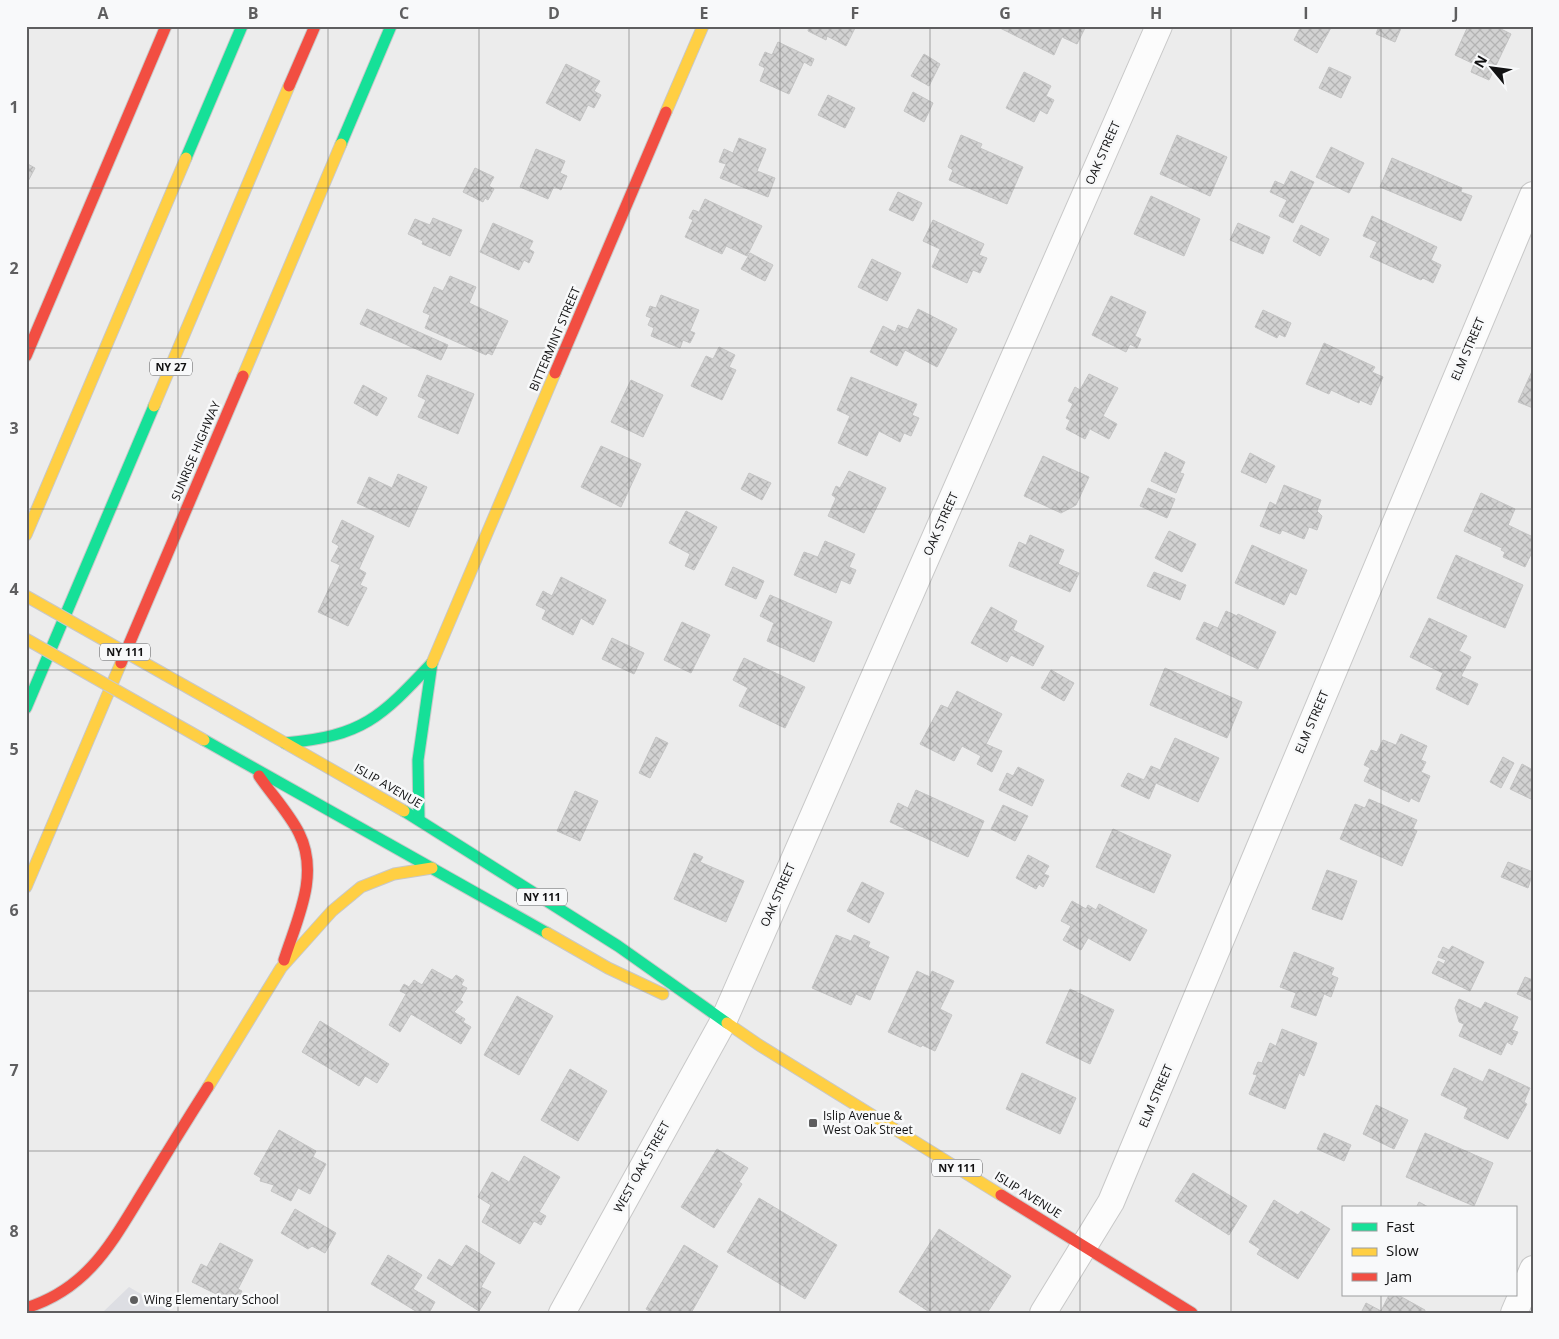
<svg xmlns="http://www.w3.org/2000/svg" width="1559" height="1339" viewBox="0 0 1559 1339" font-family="'Open Sans',sans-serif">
  <defs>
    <pattern id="building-cross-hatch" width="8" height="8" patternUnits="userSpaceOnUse" patternTransform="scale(1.25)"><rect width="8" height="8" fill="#d2d2d2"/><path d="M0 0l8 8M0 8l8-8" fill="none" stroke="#b3b3b3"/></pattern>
  </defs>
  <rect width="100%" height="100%" fill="#ececec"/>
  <polygon fill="#dddee3" points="129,1287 174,1313 102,1313"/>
  <g fill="url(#building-cross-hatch)" stroke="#c4c4c4">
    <polygon points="809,26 856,26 846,46 827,36 826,40 808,31"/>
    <polygon points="996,26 1086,26 1077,44 1062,37 1054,55"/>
    <polygon points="1301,26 1332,26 1317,53 1294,40"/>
    <polygon points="1379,26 1402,26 1395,42 1376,34"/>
    <polygon points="1468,26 1495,26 1511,34 1489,80 1471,72 1474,64 1455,55"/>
    <polygon points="778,42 814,59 811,66 804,62 789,94 760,81 765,68 759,65 765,52 772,55"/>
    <polygon points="924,54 940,64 929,86 911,76"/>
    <polygon points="566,64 600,81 594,91 601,95 594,108 588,105 580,121 546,103"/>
    <polygon points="1329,67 1351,77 1341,98 1319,88"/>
    <polygon points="1024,72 1051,86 1046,96 1054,100 1047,114 1040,110 1034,122 1006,108"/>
    <polygon points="913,92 933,103 924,122 904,111"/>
    <polygon points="828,95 855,108 845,128 818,115"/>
    <polygon points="961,135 982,144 980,148 1023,167 1007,204 949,180 953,170 948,167"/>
    <polygon points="1177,135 1227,157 1210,196 1160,174"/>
    <polygon points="739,138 766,149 757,171 775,178 768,197 720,178 726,164 719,162 724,149 733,153"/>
    <polygon points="1331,147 1364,163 1349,193 1316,177"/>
    <polygon points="536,149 565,161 560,173 567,176 561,190 554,186 548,199 520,187"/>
    <polygon points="1392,158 1462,188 1461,192 1472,196 1461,221 1380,187"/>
    <polygon points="26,163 35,168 26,185"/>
    <polygon points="475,168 494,177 489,186 494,189 488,200 485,198 483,202 463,192"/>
    <polygon points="1291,171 1314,182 1293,223 1279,216 1287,200 1270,192 1275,181 1284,185"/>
    <polygon points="898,192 922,203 913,221 889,210"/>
    <polygon points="1151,196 1200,219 1184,256 1134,234"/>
    <polygon points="705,199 762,226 747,256 726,246 722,254 685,237 693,220 689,218 693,210 699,212"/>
    <polygon points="1372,216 1437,247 1431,260 1441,265 1433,283 1423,278 1421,280 1370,257 1377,242 1363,236"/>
    <polygon points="433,218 462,230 450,256 422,244 423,241 408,234 415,219 430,225"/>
    <polygon points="933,220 984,244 979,255 987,258 980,273 973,270 967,283 932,267 940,249 923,241"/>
    <polygon points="493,223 533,241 529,249 534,252 529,263 524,260 519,270 480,252"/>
    <polygon points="1238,223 1270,237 1263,254 1230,240"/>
    <polygon points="1301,225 1329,239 1320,256 1293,241"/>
    <polygon points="750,253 773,265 765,281 741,269"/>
    <polygon points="872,259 901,273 887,301 858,287"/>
    <polygon points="450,276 476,287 469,303 508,321 492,355 488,353 486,355 425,328 430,315 423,312 434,287 443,291"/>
    <polygon points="661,295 699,310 690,331 695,333 690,343 683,340 680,348 651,336 654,328 648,325 651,318 646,316 650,306 656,308"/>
    <polygon points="1111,296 1146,312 1135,336 1141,339 1137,348 1130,344 1126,352 1092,335"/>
    <polygon points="367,309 448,345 441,360 360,324"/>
    <polygon points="918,309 957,329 937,367 905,350 897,366 870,352 883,326 895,332 898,325 908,329"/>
    <polygon points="1263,310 1291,323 1285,337 1279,334 1277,338 1255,327"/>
    <polygon points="1324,343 1375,367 1372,372 1383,377 1371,405 1360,400 1359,403 1331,390 1329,394 1306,384"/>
    <polygon points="719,347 735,355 729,367 736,370 722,400 691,386 706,356 713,359"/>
    <polygon points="1533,369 1533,408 1518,402"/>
    <polygon points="1089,374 1118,388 1103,416 1117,424 1109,439 1090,429 1085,439 1066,429 1070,420 1066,418 1073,404 1068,401 1075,387 1080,390"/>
    <polygon points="427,375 474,394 458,434 418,417 426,400 418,396"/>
    <polygon points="851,377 917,404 912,415 919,418 911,436 904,433 900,442 879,431 867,456 838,443 850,416 837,410"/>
    <polygon points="631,380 663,395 643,437 611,422"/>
    <polygon points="363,385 387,398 377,416 354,403"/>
    <polygon points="601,446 641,464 621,507 581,487"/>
    <polygon points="1165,452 1185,462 1180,473 1184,474 1176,493 1151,481"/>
    <polygon points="1250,453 1275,466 1266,483 1241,472"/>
    <polygon points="1043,456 1089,477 1076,505 1061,513 1024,496"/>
    <polygon points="849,471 886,488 864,533 828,516 836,498 832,495 836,486 840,488"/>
    <polygon points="749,473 771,483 762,500 741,489"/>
    <polygon points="398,474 427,487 409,527 357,503 369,477 392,488"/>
    <polygon points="1284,485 1321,500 1317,511 1322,516 1317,530 1309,527 1304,539 1282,530 1280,534 1260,526 1270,502 1276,505"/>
    <polygon points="1148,488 1175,499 1167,518 1140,506"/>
    <polygon points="1481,493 1515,509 1508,525 1533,537 1533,550 1525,567 1503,557 1505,552 1501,550 1502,548 1464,531"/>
    <polygon points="686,511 717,527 694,570 685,566 690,554 669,543"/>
    <polygon points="342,520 374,536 359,569 366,573 360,585 367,588 348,626 318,612 340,565 331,561 339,546 332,542"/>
    <polygon points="1169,531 1196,544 1182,572 1155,558"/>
    <polygon points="1030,535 1064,550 1058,564 1079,573 1070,592 1009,566 1019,542 1026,545"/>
    <polygon points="825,541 855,554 849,567 856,570 850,584 841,580 836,593 794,575 804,552 818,557"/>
    <polygon points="1252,545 1307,570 1296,595 1290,592 1284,605 1235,583"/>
    <polygon points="1456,555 1523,585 1505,628 1437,598"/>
    <polygon points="733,567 764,581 756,599 725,585"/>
    <polygon points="1154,572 1186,585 1180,600 1147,586"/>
    <polygon points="561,577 606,600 593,625 581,618 573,635 542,619 546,610 536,605 543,591 552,596"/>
    <polygon points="770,595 832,622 814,662 767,641 774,623 760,616"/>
    <polygon points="991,607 1017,621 1013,630 1044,646 1033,666 1011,655 1007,662 971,643"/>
    <polygon points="1226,611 1237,616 1238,614 1276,632 1258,669 1196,639 1204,622 1218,628"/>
    <polygon points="1429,618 1467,636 1459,651 1471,657 1461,676 1478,684 1468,705 1436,689 1443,673 1410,657"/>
    <polygon points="682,622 710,635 691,673 664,660"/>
    <polygon points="612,638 644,653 634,674 602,659"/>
    <polygon points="744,658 805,687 785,728 739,706 748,688 733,680"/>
    <polygon points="1165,668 1242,702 1227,738 1150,705"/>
    <polygon points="1051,670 1074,683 1064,701 1041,688"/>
    <polygon points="957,691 1002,714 986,744 1002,751 992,772 977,764 981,756 962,746 954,761 920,744 941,705 948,708"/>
    <polygon points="1401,734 1427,746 1421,760 1426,762 1421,772 1430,776 1419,802 1411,798 1409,802 1364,781 1370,768 1364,765 1371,750 1377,752 1383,740 1396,745"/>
    <polygon points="656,737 668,743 650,778 639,773"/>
    <polygon points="1175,738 1219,758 1198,802 1156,783 1149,799 1121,786 1128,773 1144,780 1151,766 1160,770"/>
    <polygon points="1503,757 1514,763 1501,788 1490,782"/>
    <polygon points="1522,764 1533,770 1533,800 1510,789"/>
    <polygon points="1018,767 1044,780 1032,806 999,790 1007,773 1013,776"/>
    <polygon points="916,790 984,821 968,857 890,822 898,803 908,808"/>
    <polygon points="575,791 598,801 580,841 557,831"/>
    <polygon points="1369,799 1417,820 1413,829 1417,831 1402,866 1340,839 1355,804 1365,808"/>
    <polygon points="1003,805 1028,816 1015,841 991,829"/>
    <polygon points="1113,829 1171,855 1154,893 1096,867"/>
    <polygon points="694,853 703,857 700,862 744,881 726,922 674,899"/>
    <polygon points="1028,855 1049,866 1044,874 1049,876 1043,887 1039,884 1036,889 1016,878"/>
    <polygon points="1508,862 1533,872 1528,888 1501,877"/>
    <polygon points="1327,870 1357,881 1342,920 1312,909"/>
    <polygon points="862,882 884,893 869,923 847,911"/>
    <polygon points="1072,901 1086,909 1088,905 1096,910 1099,904 1147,930 1130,961 1088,938 1081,950 1063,940 1071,926 1061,921"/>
    <polygon points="836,935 851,941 854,935 870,942 868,947 889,957 870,1000 856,994 851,1005 812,988"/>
    <polygon points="1452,946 1484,962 1470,991 1432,973 1438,961 1444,964 1446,960 1438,957 1443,947 1449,950"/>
    <polygon points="1294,952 1334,968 1331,975 1338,978 1331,997 1324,994 1316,1016 1291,1007 1296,993 1280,987"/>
    <polygon points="432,969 452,980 456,975 464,980 461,985 467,988 460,1000 463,1002 454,1012 465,1019 463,1022 471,1027 461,1044 411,1014 400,1032 389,1025 406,994 400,991 404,984 409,987 414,980 422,985"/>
    <polygon points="917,971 930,977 932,971 954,981 940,1009 952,1015 935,1051 922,1045 921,1047 888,1032"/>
    <polygon points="1525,977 1533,980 1533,1001 1517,994"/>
    <polygon points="1070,989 1114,1010 1090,1064 1046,1043"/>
    <polygon points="517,996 553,1016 519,1075 484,1055"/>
    <polygon points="1459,999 1481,1009 1485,1002 1518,1017 1512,1030 1518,1032 1512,1045 1507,1042 1501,1055 1459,1036 1464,1024 1459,1022 1455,1008"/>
    <polygon points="320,1021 389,1064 377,1083 365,1076 359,1086 302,1052"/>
    <polygon points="1282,1029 1317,1043 1304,1076 1299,1073 1285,1109 1249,1094 1257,1075 1253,1074 1258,1062 1262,1063 1270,1043 1276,1046"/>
    <polygon points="1454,1068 1483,1082 1489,1069 1530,1088 1524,1102 1527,1104 1508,1139 1464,1118 1468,1108 1441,1095"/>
    <polygon points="570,1069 607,1091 578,1141 541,1120"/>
    <polygon points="1022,1073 1076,1098 1060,1134 1006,1109"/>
    <polygon points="1376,1105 1408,1120 1394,1149 1363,1134"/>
    <polygon points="279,1130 316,1151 313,1157 326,1164 310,1194 298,1188 291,1201 271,1191 274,1185 260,1181 261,1178 254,1174"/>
    <polygon points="1324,1133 1351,1145 1344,1161 1317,1149"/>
    <polygon points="1425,1133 1493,1163 1474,1206 1406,1177"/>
    <polygon points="717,1149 748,1168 739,1182 742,1184 714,1228 681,1207"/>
    <polygon points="524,1156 560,1177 539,1212 546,1216 541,1225 534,1221 520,1244 482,1222 491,1205 478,1197 492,1172 509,1182"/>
    <polygon points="1193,1173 1247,1206 1229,1235 1175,1201"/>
    <polygon points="759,1198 837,1245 805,1299 727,1252"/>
    <polygon points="1274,1200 1298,1215 1301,1211 1330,1229 1298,1279 1257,1254 1260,1249 1249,1242"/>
    <polygon points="1419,1202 1430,1208 1416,1208"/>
    <polygon points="295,1209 336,1233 325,1253 312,1246 308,1249 281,1233"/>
    <polygon points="939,1229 1011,1276 987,1313 931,1313 899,1292"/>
    <polygon points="220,1243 253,1260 238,1289 242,1291 238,1298 234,1297 232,1302 192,1282 201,1264 207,1267"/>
    <polygon points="466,1245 495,1263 481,1287 491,1292 479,1311 427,1278 439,1259 452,1267"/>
    <polygon points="684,1245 718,1266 691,1313 653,1313 646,1309"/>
    <polygon points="388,1255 422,1275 413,1289 435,1302 429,1313 419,1313 371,1284"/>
    <polygon points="1389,1295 1398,1295 1425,1310 1424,1313 1361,1313 1366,1303 1381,1311"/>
  </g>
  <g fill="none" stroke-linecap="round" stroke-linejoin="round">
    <g stroke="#c8c8c8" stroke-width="28">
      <g id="street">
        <polyline points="562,1313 723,1022 1159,26"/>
        <polyline points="1043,1313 1111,1202 1533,195"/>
        <polyline points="1514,1313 1533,1269"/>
      </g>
    </g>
    <g stroke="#c8c8c8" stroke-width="13">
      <g id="fast">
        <polyline points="341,144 391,26"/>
        <polyline points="186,158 242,26"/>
        <polyline points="26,708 154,406"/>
        <polyline points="204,740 547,933"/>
        <path d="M285,743C363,736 380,718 432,663"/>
        <polyline points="404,811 618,946 727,1023"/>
        <polyline points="419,819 418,760 432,663"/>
      </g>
    </g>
    <g stroke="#c8c8c8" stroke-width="13">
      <g id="slow">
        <polyline points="666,112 703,26"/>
        <polyline points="243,376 341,144"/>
        <polyline points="154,406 289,86"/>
        <polyline points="26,535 186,158"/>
        <polyline points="432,663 555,373"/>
        <polyline points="224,708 404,811"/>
        <polyline points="26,887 121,663"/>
        <polyline points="547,933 608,968 663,994"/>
        <polyline points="727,1023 759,1045 1001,1195"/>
        <polyline points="208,1087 281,968 332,911 361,887 394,874 432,868"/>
      </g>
    </g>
    <g stroke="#c8c8c8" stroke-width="13">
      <g id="jam">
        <polyline points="289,86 315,26"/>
        <polyline points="26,356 166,26"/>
        <polyline points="555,373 666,112"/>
        <polyline points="121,663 243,376"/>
        <path d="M259,776C272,795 289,813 299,833C320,875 297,919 284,960"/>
        <polyline points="1001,1195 1192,1313"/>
        <path d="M26,1308C90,1288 113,1240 146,1187C166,1154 187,1120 208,1087"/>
      </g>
    </g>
    <use href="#street" stroke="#fcfcfc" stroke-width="26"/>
    <use href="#fast" stroke="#16e098" stroke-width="11"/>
    <use href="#slow" stroke="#ffcf43" stroke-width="11"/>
    <use href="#jam" stroke="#f24e42" stroke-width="11"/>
    <g stroke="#c8c8c9" stroke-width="13" stroke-linecap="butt">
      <g id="slow-bridge">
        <polyline points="26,596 224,708"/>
        <polyline points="26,639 204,740"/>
      </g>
    </g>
    <use href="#slow-bridge" stroke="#ffcf43" stroke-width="11"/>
  </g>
  <path fill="none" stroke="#5e5e5f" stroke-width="1" stroke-opacity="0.55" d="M178,26V1313M328,26V1313M479,26V1313M629,26V1313M780,26V1313M930,26V1313M1080,26V1313M1231,26V1313M1381,26V1208M26,188H1533M26,348H1533M26,509H1533M26,670H1533M26,830H1533M26,991H1533M26,1151H1533M1381,1295V1313"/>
  <g fill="#5e5e5f" stroke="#f8f9fa" stroke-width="2">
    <rect x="808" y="1118" width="10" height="10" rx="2.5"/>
    <circle cx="134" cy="1300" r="5"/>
  </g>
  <g text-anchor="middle" stroke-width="5" stroke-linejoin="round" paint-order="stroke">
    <g fill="#f8f9fa" stroke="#575758" stroke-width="1">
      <rect x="150" y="358.5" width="42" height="17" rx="4"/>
      <rect x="100" y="643.5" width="50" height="17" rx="4"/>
      <rect x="517" y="888.5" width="50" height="17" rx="4"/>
      <rect x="932" y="1159.5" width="50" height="17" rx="4"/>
    </g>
    <g font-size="11" font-weight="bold" fill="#121213">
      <text x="171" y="371">NY 27</text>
      <text x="125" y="656">NY 111</text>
      <text x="542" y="901">NY 111</text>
      <text x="957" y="1172">NY 111</text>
    </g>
    <g font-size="12" fill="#121213" stroke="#f8f9fa">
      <text transform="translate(1103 153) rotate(-66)" y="4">OAK STREET</text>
      <text transform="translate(555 339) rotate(-67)" y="4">BITTERMINT STREET</text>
      <text transform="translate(1468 349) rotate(-67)" y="4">ELM STREET</text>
      <text transform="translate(196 451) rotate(-67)" y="4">SUNRISE HIGHWAY</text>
      <text transform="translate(941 524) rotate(-66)" y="4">OAK STREET</text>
      <text transform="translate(1312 722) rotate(-67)" y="4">ELM STREET</text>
      <text transform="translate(388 786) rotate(30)" y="4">ISLIP AVENUE</text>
      <text transform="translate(778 895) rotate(-66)" y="4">OAK STREET</text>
      <text transform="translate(1156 1096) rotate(-67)" y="4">ELM STREET</text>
      <text transform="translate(642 1167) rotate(-61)" y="4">WEST OAK STREET</text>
      <text transform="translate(1028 1195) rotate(32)" y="4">ISLIP AVENUE</text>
    </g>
    <g font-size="12" fill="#121213" stroke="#f8f9fa" text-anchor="start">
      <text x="823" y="1120">Islip Avenue &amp;<tspan x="823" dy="14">West Oak Street</tspan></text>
      <text x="144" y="1304">Wing Elementary School</text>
    </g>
  </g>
  <rect width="1559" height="1339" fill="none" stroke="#f8f9fa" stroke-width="55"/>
  <rect x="1342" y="1206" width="175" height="90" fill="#f8f9fa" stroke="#9c9d9e"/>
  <rect x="1352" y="1223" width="25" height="8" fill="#16e098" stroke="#9c9d9e"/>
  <text x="1386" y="1232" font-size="15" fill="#121213">Fast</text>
  <rect x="1352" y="1248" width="25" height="8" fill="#ffcf43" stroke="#9c9d9e"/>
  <text x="1386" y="1256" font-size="15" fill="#121213">Slow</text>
  <rect x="1352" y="1273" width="25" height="8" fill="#f24e42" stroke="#9c9d9e"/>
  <text x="1386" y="1282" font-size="15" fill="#121213">Jam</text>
  <g transform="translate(1492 68) rotate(299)" stroke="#f8f9fa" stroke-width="4" paint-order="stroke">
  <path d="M0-4L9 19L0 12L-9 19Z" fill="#121213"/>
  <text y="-8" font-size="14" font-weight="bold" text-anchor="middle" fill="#121213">N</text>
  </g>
  <rect x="28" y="28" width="1504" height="1284" fill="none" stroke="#5e5e5f" stroke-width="2"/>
  <g font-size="16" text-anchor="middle" font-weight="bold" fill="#5e5e5f">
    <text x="103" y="19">A</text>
    <text x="253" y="19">B</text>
    <text x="404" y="19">C</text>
    <text x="554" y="19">D</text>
    <text x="704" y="19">E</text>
    <text x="855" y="19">F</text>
    <text x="1005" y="19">G</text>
    <text x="1156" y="19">H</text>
    <text x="1306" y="19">I</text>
    <text x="1456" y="19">J</text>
    <text x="14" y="113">1</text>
    <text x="14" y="274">2</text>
    <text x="14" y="434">3</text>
    <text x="14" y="595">4</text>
    <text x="14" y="755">5</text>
    <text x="14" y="916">6</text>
    <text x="14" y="1076">7</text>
    <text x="14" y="1237">8</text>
  </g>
</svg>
